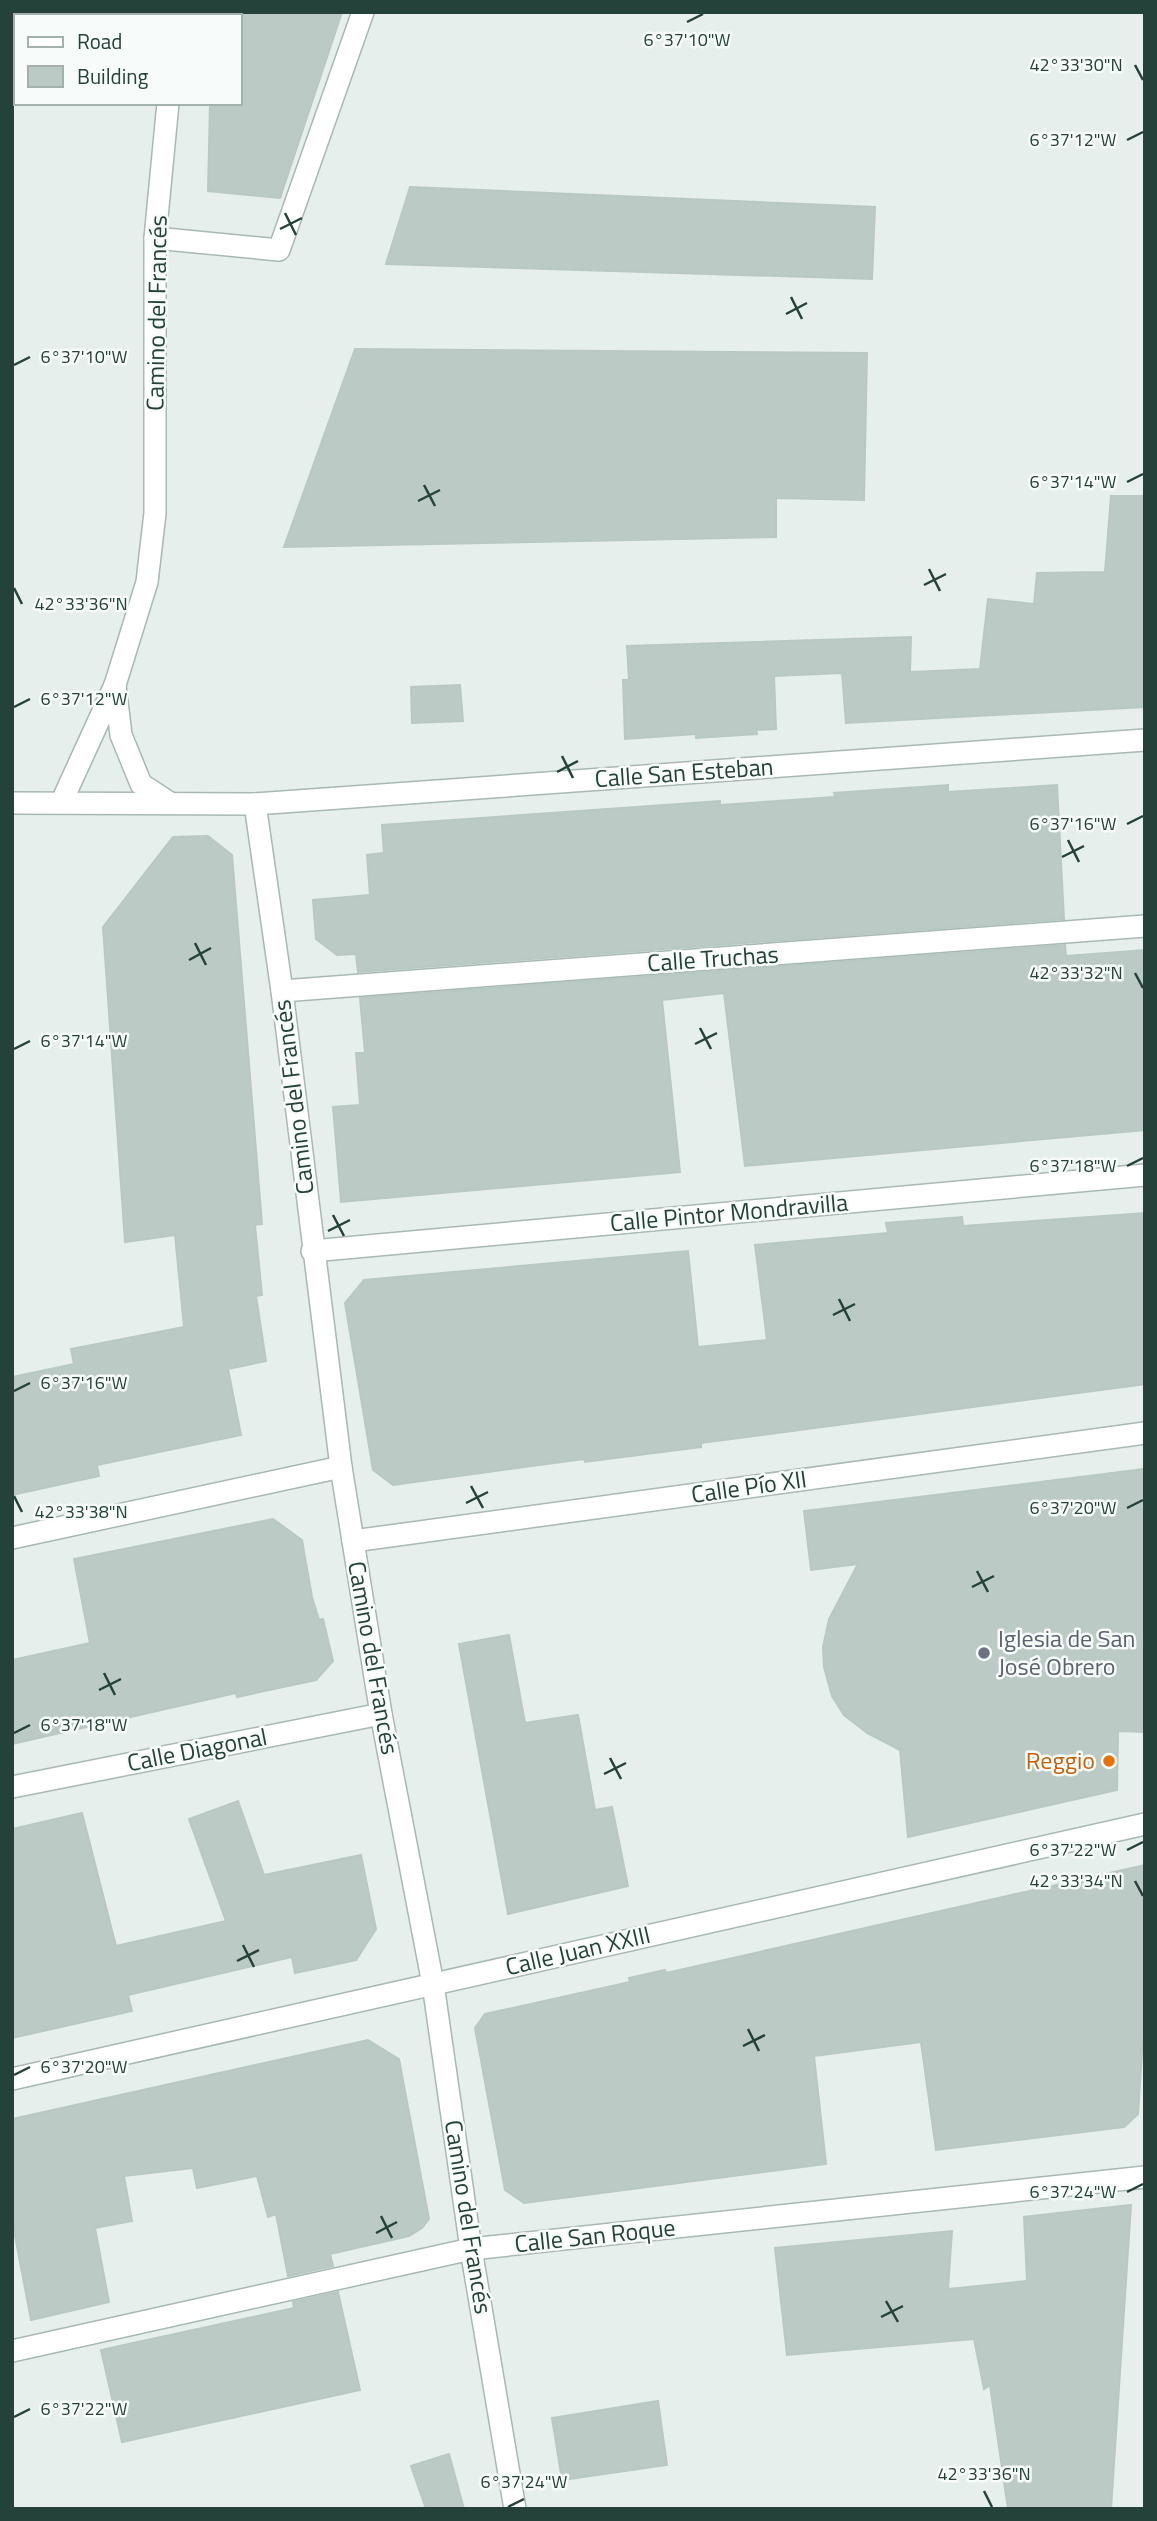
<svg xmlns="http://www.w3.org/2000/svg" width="1157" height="2521" viewBox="0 0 1157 2521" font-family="'Titillium Web',sans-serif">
  <rect width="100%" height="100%" fill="#e6efeb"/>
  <g fill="#bbcac4" stroke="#b8c9c2" stroke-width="2">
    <polygon points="240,12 342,12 280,198 208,191 210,103 240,103"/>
    <polygon points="410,187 875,207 872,279 386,264"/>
    <polygon points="355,349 867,353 864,500 776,498 776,537 284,547"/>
    <polygon points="1111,496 1145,496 1145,707 846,723 842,673 774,676 776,729 756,730 757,734 696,738 696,734 625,739 623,680 629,680 627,646 911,637 910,672 980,669 988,599 1034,604 1037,573 1105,572"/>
    <polygon points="460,685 463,721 412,723 411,687"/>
    <polygon points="948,785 948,792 1057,785 1064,919 358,972 356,954 337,955 316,939 313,900 370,895 367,855 384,853 382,825 720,801 720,805 835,797 834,793"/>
    <polygon points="208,836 232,855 262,1224 255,1225 262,1295 256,1296 266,1361 228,1369 241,1435 97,1465 99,1476 12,1495 12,1377 74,1364 71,1349 184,1327 175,1235 125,1242 103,927 173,837"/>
    <polygon points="1065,945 1066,956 1145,950 1145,1130 745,1166 724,993 662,1000 680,1172 341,1202 333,1107 360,1105 356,1053 365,1053 360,998"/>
    <polygon points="1145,1213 1145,1384 701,1443 701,1447 662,1452 585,1462 584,1459 393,1485 373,1470 345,1303 364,1280 688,1251 698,1347 767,1340 755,1245 888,1233 886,1223 962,1217 963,1226"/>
    <polygon points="1145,1469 1145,1732 1118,1731 1117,1790 908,1837 900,1750 867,1733 844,1715 832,1696 824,1667 823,1647 829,1619 858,1564 811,1570 804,1511"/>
    <polygon points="273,1519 302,1540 312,1597 319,1620 323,1619 333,1661 316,1680 237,1697 236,1693 12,1744 12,1660 90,1643 74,1559"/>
    <polygon points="509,1635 525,1723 578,1715 595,1810 612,1807 628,1886 508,1914 459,1644"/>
    <polygon points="238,1801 264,1875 361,1855 376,1929 356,1960 295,1973 292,1957 128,1995 132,2011 12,2038 12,1829 82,1813 116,1946 226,1921 189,1819"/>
    <polygon points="1145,1865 1145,2005 1138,2114 1124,2127 936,2150 921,2042 814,2056 826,2164 524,2203 505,2190 475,2028 485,2014 630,1982 629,1978 665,1970 666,1973"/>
    <polygon points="368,2040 399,2059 429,2219 422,2228 409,2236 330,2254 333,2266 288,2276 276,2214 268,2217 257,2176 197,2188 193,2168 124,2176 132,2221 95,2228 109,2302 31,2320 12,2220 12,2119"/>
    <polygon points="1131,2205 1111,2509 1008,2509 990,2385 984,2389 974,2339 787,2355 775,2248 952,2231 948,2289 1027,2281 1024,2217"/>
    <polygon points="338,2292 360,2390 122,2442 101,2350 294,2308 293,2302"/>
    <polygon points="658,2401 667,2465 562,2480 552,2418"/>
    <polygon points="449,2454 464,2509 426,2509 411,2466"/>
  </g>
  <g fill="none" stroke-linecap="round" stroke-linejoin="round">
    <g stroke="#a8b8b2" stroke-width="24">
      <g id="minor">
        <polyline points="177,16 177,12"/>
        <polyline points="155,238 279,250 363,12"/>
        <polyline points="115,685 121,735 141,784 170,803"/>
        <polyline points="62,801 115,685 147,582 155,513 155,238 168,103"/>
        <polyline points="12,803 255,804 1145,740"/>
        <polyline points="255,804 282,991 341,1467 381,1714 433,1984 471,2249 515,2509"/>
        <polyline points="282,991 1145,926"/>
        <polyline points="312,1251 1145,1175"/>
        <polyline points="12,1538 341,1467"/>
        <polyline points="353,1541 1145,1433"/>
        <polyline points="12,1787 381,1714"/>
        <polyline points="12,2079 1145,1824"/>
        <polyline points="12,2351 471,2249 1145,2177"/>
      </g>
    </g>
    <use href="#minor" stroke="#fff" stroke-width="21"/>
  </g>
  <path fill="none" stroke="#24423a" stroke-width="2.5" d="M687,22L703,14M1135,65L1143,80M1127,140L1143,132M285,213L296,235M280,229L302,218M791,297L802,319M786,314L807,303M14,365L30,357M1127,482L1143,474M424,485L435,506M418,501L440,490M929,569L940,591M924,585L946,574M14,588L22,604M14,707L30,699M562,756L573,778M557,772L578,761M1127,824L1143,816M1068,840L1079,862M1062,857L1084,846M195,943L206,965M189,960L211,948M1135,973L1143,988M700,1028L711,1049M695,1044L717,1033M14,1049L30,1041M1127,1166L1143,1158M333,1215L344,1236M328,1231L350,1220M839,1299L850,1321M833,1315L855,1304M14,1391L30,1383M471,1486L483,1508M14,1496L22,1512M466,1503L488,1492M1127,1508L1143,1500M977,1571L988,1592M972,1587L994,1576M104,1673L115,1695M99,1690L121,1679M14,1733L30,1725M610,1758L621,1779M604,1774L626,1763M1127,1850L1143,1842M1135,1881L1143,1896M243,1945L254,1967M237,1961L259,1950M748,2029L759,2051M743,2046L765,2035M14,2075L30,2067M1127,2192L1143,2184M381,2216L392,2238M376,2233L397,2222M886,2301L898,2322M881,2317L903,2306M14,2417L30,2409M984,2491L992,2507M508,2507L524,2499"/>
  <circle fill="#6b7280" stroke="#f7fbf9" stroke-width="2.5" cx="984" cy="1653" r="7"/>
  <circle fill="#e8710a" stroke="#f7fbf9" stroke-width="2.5" cx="1109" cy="1761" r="7"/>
  <g text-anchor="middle" stroke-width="5" stroke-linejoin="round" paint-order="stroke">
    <g font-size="24" fill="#24423a" stroke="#f7fbf9">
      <text transform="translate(157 313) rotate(-89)" y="8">Camino del Francés</text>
      <text transform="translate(684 773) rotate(-4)" y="8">Calle San Esteban</text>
      <text transform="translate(713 959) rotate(-4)" y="8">Calle Truchas</text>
      <text transform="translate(294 1097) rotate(-97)" y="8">Camino del Francés</text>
      <text transform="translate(729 1213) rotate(-5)" y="8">Calle Pintor Mondravilla</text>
      <text transform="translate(749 1487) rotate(-8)" y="8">Calle Pío XII</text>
      <text transform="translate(373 1658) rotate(80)" y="8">Camino del Francés</text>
      <text transform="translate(197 1750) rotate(-11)" y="8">Calle Diagonal</text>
      <text transform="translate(578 1951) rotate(-13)" y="8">Calle Juan XXIII</text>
      <text transform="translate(468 2217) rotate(81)" y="8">Camino del Francés</text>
      <text transform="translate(595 2236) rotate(-6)" y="8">Calle San Roque</text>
    </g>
    <g font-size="24" fill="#5b616d" stroke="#f7fbf9" text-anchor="start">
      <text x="998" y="1647">Iglesia de San<tspan x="998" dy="28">José Obrero</tspan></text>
    </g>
    <g font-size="24" fill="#c56008" stroke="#f7fbf9" text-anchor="end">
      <text x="1095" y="1769">Reggio</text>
    </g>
  </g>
  <g font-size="18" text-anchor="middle" fill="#24423a" stroke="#f7fbf9" stroke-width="5" stroke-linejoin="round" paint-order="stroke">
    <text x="687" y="46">6°37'10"W</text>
    <text x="1076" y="71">42°33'30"N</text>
    <text x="1073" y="146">6°37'12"W</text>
    <text x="84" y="363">6°37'10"W</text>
    <text x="1073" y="488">6°37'14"W</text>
    <text x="81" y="610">42°33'36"N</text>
    <text x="84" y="705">6°37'12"W</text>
    <text x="1073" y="830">6°37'16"W</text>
    <text x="1076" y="979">42°33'32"N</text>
    <text x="84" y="1047">6°37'14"W</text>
    <text x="1073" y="1172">6°37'18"W</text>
    <text x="84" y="1389">6°37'16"W</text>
    <text x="1073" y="1514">6°37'20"W</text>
    <text x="81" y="1518">42°33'38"N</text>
    <text x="84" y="1731">6°37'18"W</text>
    <text x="1073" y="1856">6°37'22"W</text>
    <text x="1076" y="1887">42°33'34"N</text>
    <text x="84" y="2073">6°37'20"W</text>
    <text x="1073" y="2198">6°37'24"W</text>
    <text x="84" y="2415">6°37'22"W</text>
    <text x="984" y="2480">42°33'36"N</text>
    <text x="524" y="2488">6°37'24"W</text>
  </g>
  <rect width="1157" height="2521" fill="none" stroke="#24423a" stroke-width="28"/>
  <rect x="14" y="14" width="228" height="91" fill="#f7fbf9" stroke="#a3b1ad" stroke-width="2"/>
  <rect x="28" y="37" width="35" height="10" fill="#ffffff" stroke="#a3b1ad" stroke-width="2"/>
  <text x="77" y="49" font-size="21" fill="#24423a">Road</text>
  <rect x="28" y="66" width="35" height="21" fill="#bbcac4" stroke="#a3b1ad" stroke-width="2"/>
  <text x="77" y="84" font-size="21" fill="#24423a">Building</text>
</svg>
